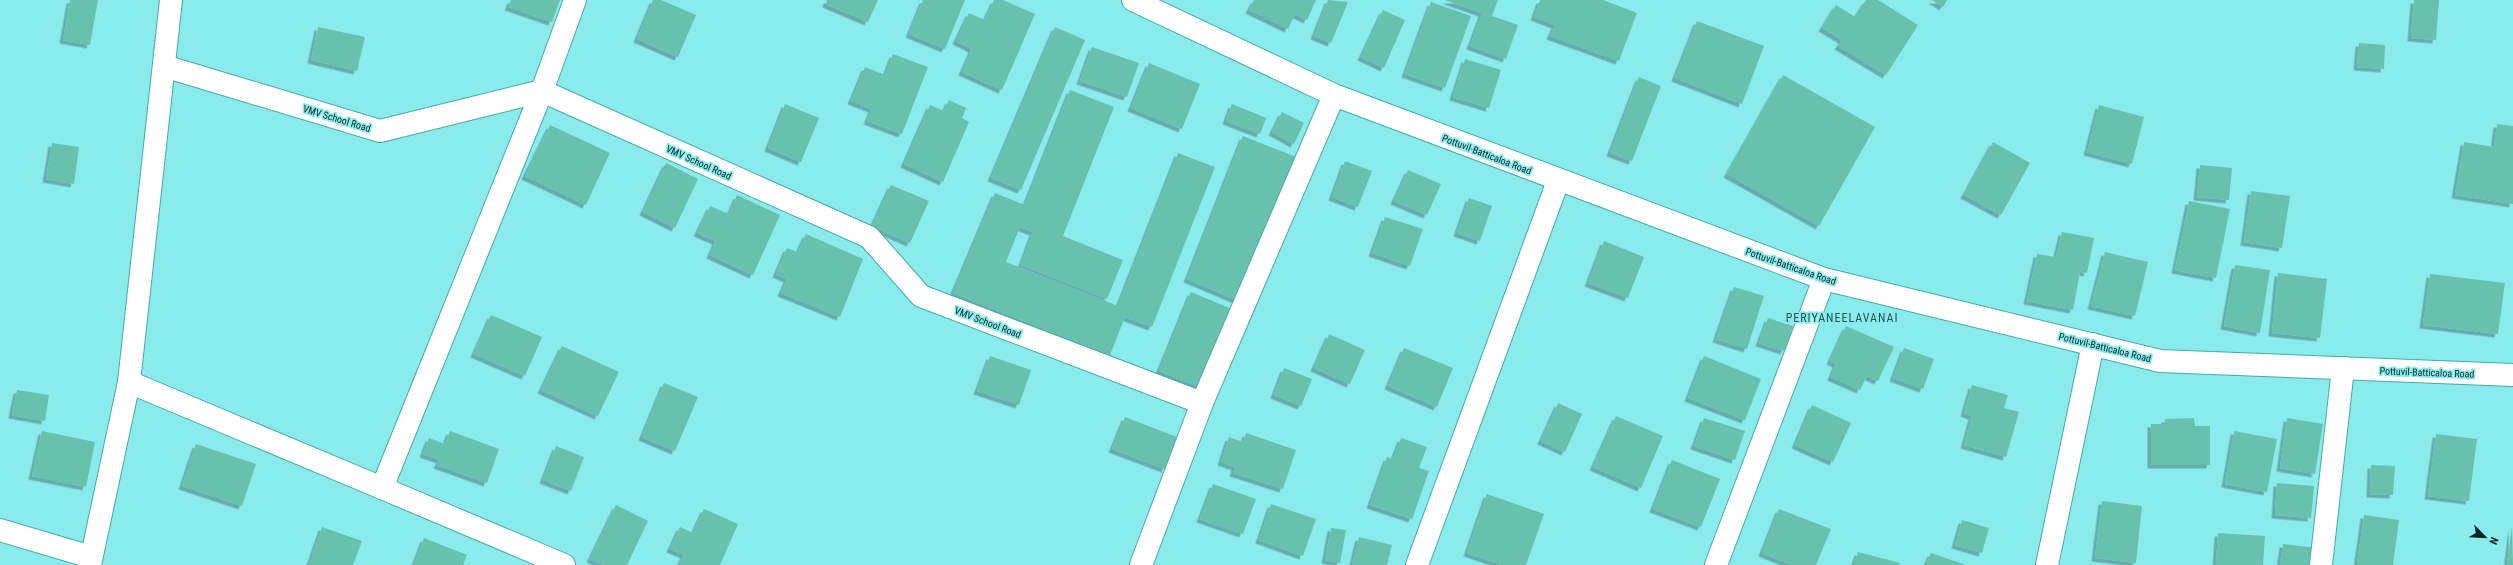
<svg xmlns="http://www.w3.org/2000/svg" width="2513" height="565" viewBox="0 0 2513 565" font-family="'Roboto Condensed',sans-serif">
  <defs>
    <filter id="shadow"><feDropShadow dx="-3.5" dy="3.5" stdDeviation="0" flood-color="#0004"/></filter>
  </defs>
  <rect width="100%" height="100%" fill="#8aebec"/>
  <g fill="#68c1ac" filter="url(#shadow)">
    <polygon points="70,0 98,0 90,45 63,40"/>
    <polygon points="511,0 560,0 552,22 508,7"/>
    <polygon points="653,0 661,0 696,15 678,57 637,39"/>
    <polygon points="827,0 878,0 868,22 826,4"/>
    <polygon points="923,0 965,0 945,49 909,34"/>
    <polygon points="994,0 1003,0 1035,14 1002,90 962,72 972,49 956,41 969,13 985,20"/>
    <polygon points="1254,0 1316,0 1307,20 1295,14 1288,29 1249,10"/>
    <polygon points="1328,0 1348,2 1331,43 1314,36"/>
    <polygon points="1445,0 1498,0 1492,16 1518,25 1506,59 1470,46 1482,13"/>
    <polygon points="1540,0 1603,0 1637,13 1619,61 1550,36 1555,25 1534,17"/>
    <polygon points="1866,0 1878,0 1918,25 1886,75 1838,46 1842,40 1822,28 1836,5 1855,17"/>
    <polygon points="1932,0 1947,0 1943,7"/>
    <polygon points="2414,0 2439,0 2436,40 2411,38"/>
    <polygon points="1431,2 1471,16 1445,88 1405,74"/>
    <polygon points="1383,10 1405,20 1384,68 1361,57"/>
    <polygon points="1697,21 1764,46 1742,104 1675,78"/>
    <polygon points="318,27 365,37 357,71 311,60"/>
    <polygon points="1055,27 1085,40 1021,190 991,178"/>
    <polygon points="2359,43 2385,45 2384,69 2357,67"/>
    <polygon points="1092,47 1139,63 1127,97 1080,81"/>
    <polygon points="893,54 928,67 902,134 867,121 872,109 851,101 865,67 885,75"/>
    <polygon points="1465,59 1501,70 1489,108 1453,97"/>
    <polygon points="1149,63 1200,84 1182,129 1131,108"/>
    <polygon points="1783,75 1875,127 1819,226 1727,174"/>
    <polygon points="1639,77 1661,86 1632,161 1610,153"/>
    <polygon points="1070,90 1114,107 1063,236 1123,260 1107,299 1021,265 1033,232 1020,227 1006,262 1118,306 1178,153 1215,167 1152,327 1125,317 1110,355 953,293 995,193 1025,205"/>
    <polygon points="949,100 966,108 962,118 969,122 943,182 904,164 930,105 944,111"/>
    <polygon points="785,104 819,118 801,162 768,148"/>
    <polygon points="1232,104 1266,118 1260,134 1226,121"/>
    <polygon points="2099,105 2144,117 2132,164 2087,152"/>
    <polygon points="1282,112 1304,123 1294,144 1272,132"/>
    <polygon points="2497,124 2513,126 2513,204 2455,195 2464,142 2494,147"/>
    <polygon points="550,125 610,153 586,205 525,176"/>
    <polygon points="1243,136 1296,157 1239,301 1187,279"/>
    <polygon points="1993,142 2030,163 2001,215 1964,195"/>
    <polygon points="52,143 79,147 74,184 46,179"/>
    <polygon points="1345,161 1372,171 1358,207 1332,197"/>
    <polygon points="666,163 698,179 675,228 643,212"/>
    <polygon points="2200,165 2232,168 2229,200 2197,197"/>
    <polygon points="1408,170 1441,184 1427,215 1394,201"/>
    <polygon points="891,185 929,201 910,243 872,226"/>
    <polygon points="2251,191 2290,196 2282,248 2244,242"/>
    <polygon points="737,195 780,215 753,275 710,255 716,241 697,233 710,206 729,214"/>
    <polygon points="1469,198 1492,206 1480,241 1457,233"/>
    <polygon points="2189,201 2230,209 2216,278 2175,270"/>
    <polygon points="1385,217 1423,229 1410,266 1372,253"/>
    <polygon points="2062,232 2094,238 2087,273 2080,272 2073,310 2027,301 2037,254 2056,257"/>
    <polygon points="806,234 863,259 840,317 781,293 787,279 776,274 787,248 798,252"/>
    <polygon points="1604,241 1644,257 1628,298 1588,283"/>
    <polygon points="2105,252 2148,262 2135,316 2091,306"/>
    <polygon points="2235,265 2270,270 2260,333 2224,326"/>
    <polygon points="2278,273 2327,279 2320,338 2272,333"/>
    <polygon points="2430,274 2505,283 2498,334 2423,325"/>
    <polygon points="1734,287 1764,296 1747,349 1716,339"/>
    <polygon points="1191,292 1232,309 1199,387 1159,371"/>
    <polygon points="491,315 542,337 525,376 474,354"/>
    <polygon points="1768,318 1793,326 1784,351 1759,343"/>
    <polygon points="1846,326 1894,347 1878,381 1867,376 1860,390 1831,377 1836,364 1830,361"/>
    <polygon points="1329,334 1365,350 1350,384 1314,368"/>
    <polygon points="562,346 619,372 598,416 541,390"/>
    <polygon points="1404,348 1453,368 1437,407 1388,386"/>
    <polygon points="1904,348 1934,359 1923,389 1893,378"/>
    <polygon points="990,356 1031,370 1019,405 977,391"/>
    <polygon points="1704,356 1761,379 1745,420 1688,398"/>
    <polygon points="1284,368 1312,379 1301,406 1274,395"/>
    <polygon points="664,383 698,397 675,451 642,437"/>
    <polygon points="1972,385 2008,395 2004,408 2019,412 2006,457 1964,445 1972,416 1964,413"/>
    <polygon points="17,390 49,395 45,421 12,415"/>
    <polygon points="1558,403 1582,414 1565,452 1541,441"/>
    <polygon points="1812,405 1851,423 1833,462 1795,445"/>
    <polygon points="1616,416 1663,436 1641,488 1593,467"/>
    <polygon points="1125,417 1177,437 1165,469 1112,449"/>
    <polygon points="1704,418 1745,431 1735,460 1694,446"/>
    <polygon points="2194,418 2195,426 2210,426 2210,465 2151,465 2151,424 2165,424 2165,419"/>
    <polygon points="2287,418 2323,424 2315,474 2280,468"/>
    <polygon points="42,431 95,442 86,487 32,476"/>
    <polygon points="450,431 499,449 487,483 437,465 440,460 423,454 429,438 445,444"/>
    <polygon points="2234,431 2277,439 2267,492 2225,484"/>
    <polygon points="1246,433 1296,450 1283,489 1233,473 1235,467 1221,462 1229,437 1243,442"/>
    <polygon points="2436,434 2477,439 2469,501 2428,496"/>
    <polygon points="1401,438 1427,447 1419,468 1429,471 1412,519 1370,505 1387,457 1393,459"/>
    <polygon points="196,444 256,464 242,506 182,486"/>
    <polygon points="556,446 584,457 571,491 543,480"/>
    <polygon points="1672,460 1720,479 1701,527 1653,509"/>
    <polygon points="2371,465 2395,466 2393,495 2370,494"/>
    <polygon points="2277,483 2314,486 2311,518 2275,515"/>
    <polygon points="1213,484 1256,499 1243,534 1200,519"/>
    <polygon points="1487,494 1544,514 1526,565 1502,565 1467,553"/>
    <polygon points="2102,501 2142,506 2136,563 2095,558"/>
    <polygon points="1271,504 1316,519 1303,556 1259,540"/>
    <polygon points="616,505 648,521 627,565 603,565 590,559"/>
    <polygon points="704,509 738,524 720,565 679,565 684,555 670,549 680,527 693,533"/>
    <polygon points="1779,509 1831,529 1816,565 1792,565 1762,553"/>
    <polygon points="2364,515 2399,520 2393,565 2357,565"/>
    <polygon points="1962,520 1989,528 1982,553 1955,545"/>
    <polygon points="2512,526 2513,565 2507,565"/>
    <polygon points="322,527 362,541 353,565 309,565"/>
    <polygon points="1331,528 1346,530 1340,563 1325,560"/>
    <polygon points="2218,533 2265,536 2263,565 2216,565"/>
    <polygon points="1359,537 1392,545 1387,565 1352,565"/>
    <polygon points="424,538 467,555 463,565 414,565"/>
    <polygon points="2283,544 2317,548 2315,565 2280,565"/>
    <polygon points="1858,552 1900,563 1899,565 1854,565"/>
    <polygon points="1931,553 1966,565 1926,565"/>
  </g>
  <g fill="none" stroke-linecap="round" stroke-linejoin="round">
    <g stroke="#46aaab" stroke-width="24">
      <g id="minor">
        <polyline points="164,66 380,131 542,91 869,237 921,296 1202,403"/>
        <polyline points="129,382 382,488"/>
        <polyline points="0,530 91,557"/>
        <polyline points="90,565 129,382 171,0"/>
        <polyline points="564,565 382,488 542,91 575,0"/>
        <polyline points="1141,565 1202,403 1334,95"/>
        <polyline points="1417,565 1558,181"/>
        <polyline points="1716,565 1824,279"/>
        <polyline points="2047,565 2093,344"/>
        <polyline points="2321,565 2343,368"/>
      </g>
    </g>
    <g stroke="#46aaab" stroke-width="24">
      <polyline id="highway" points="1133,0 1334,95 1824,279 2160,361 2513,375"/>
    </g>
    <use href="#minor" stroke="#fff" stroke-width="22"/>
    <use href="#highway" stroke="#fff" stroke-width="22"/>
  </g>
  <g text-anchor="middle" stroke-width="3.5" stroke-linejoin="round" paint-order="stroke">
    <g font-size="10" fill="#052526" stroke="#8aebec">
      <text transform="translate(337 118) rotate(17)" y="4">VMV School Road</text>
      <text transform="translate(1487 154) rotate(21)" y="4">Pottuvil-Batticaloa Road</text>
      <text transform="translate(699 162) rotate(24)" y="4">VMV School Road</text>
      <text transform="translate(1791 266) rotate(19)" y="4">Pottuvil-Batticaloa Road</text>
      <text transform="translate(988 322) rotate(21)" y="4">VMV School Road</text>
      <text transform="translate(2105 347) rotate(14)" y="4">Pottuvil-Batticaloa Road</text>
      <text transform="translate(2427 372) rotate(2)" y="4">Pottuvil-Batticaloa Road</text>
    </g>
    <g font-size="12" letter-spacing="1" fill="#205555" stroke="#8aebec">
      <text x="1842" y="322">PERIYANEELAVANAI</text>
    </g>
  </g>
  <g transform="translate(2485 537) rotate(114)" stroke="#8aebec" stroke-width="3" paint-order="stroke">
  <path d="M0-3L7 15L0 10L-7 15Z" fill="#052526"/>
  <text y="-6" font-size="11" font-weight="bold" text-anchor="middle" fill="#052526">N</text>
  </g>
</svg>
